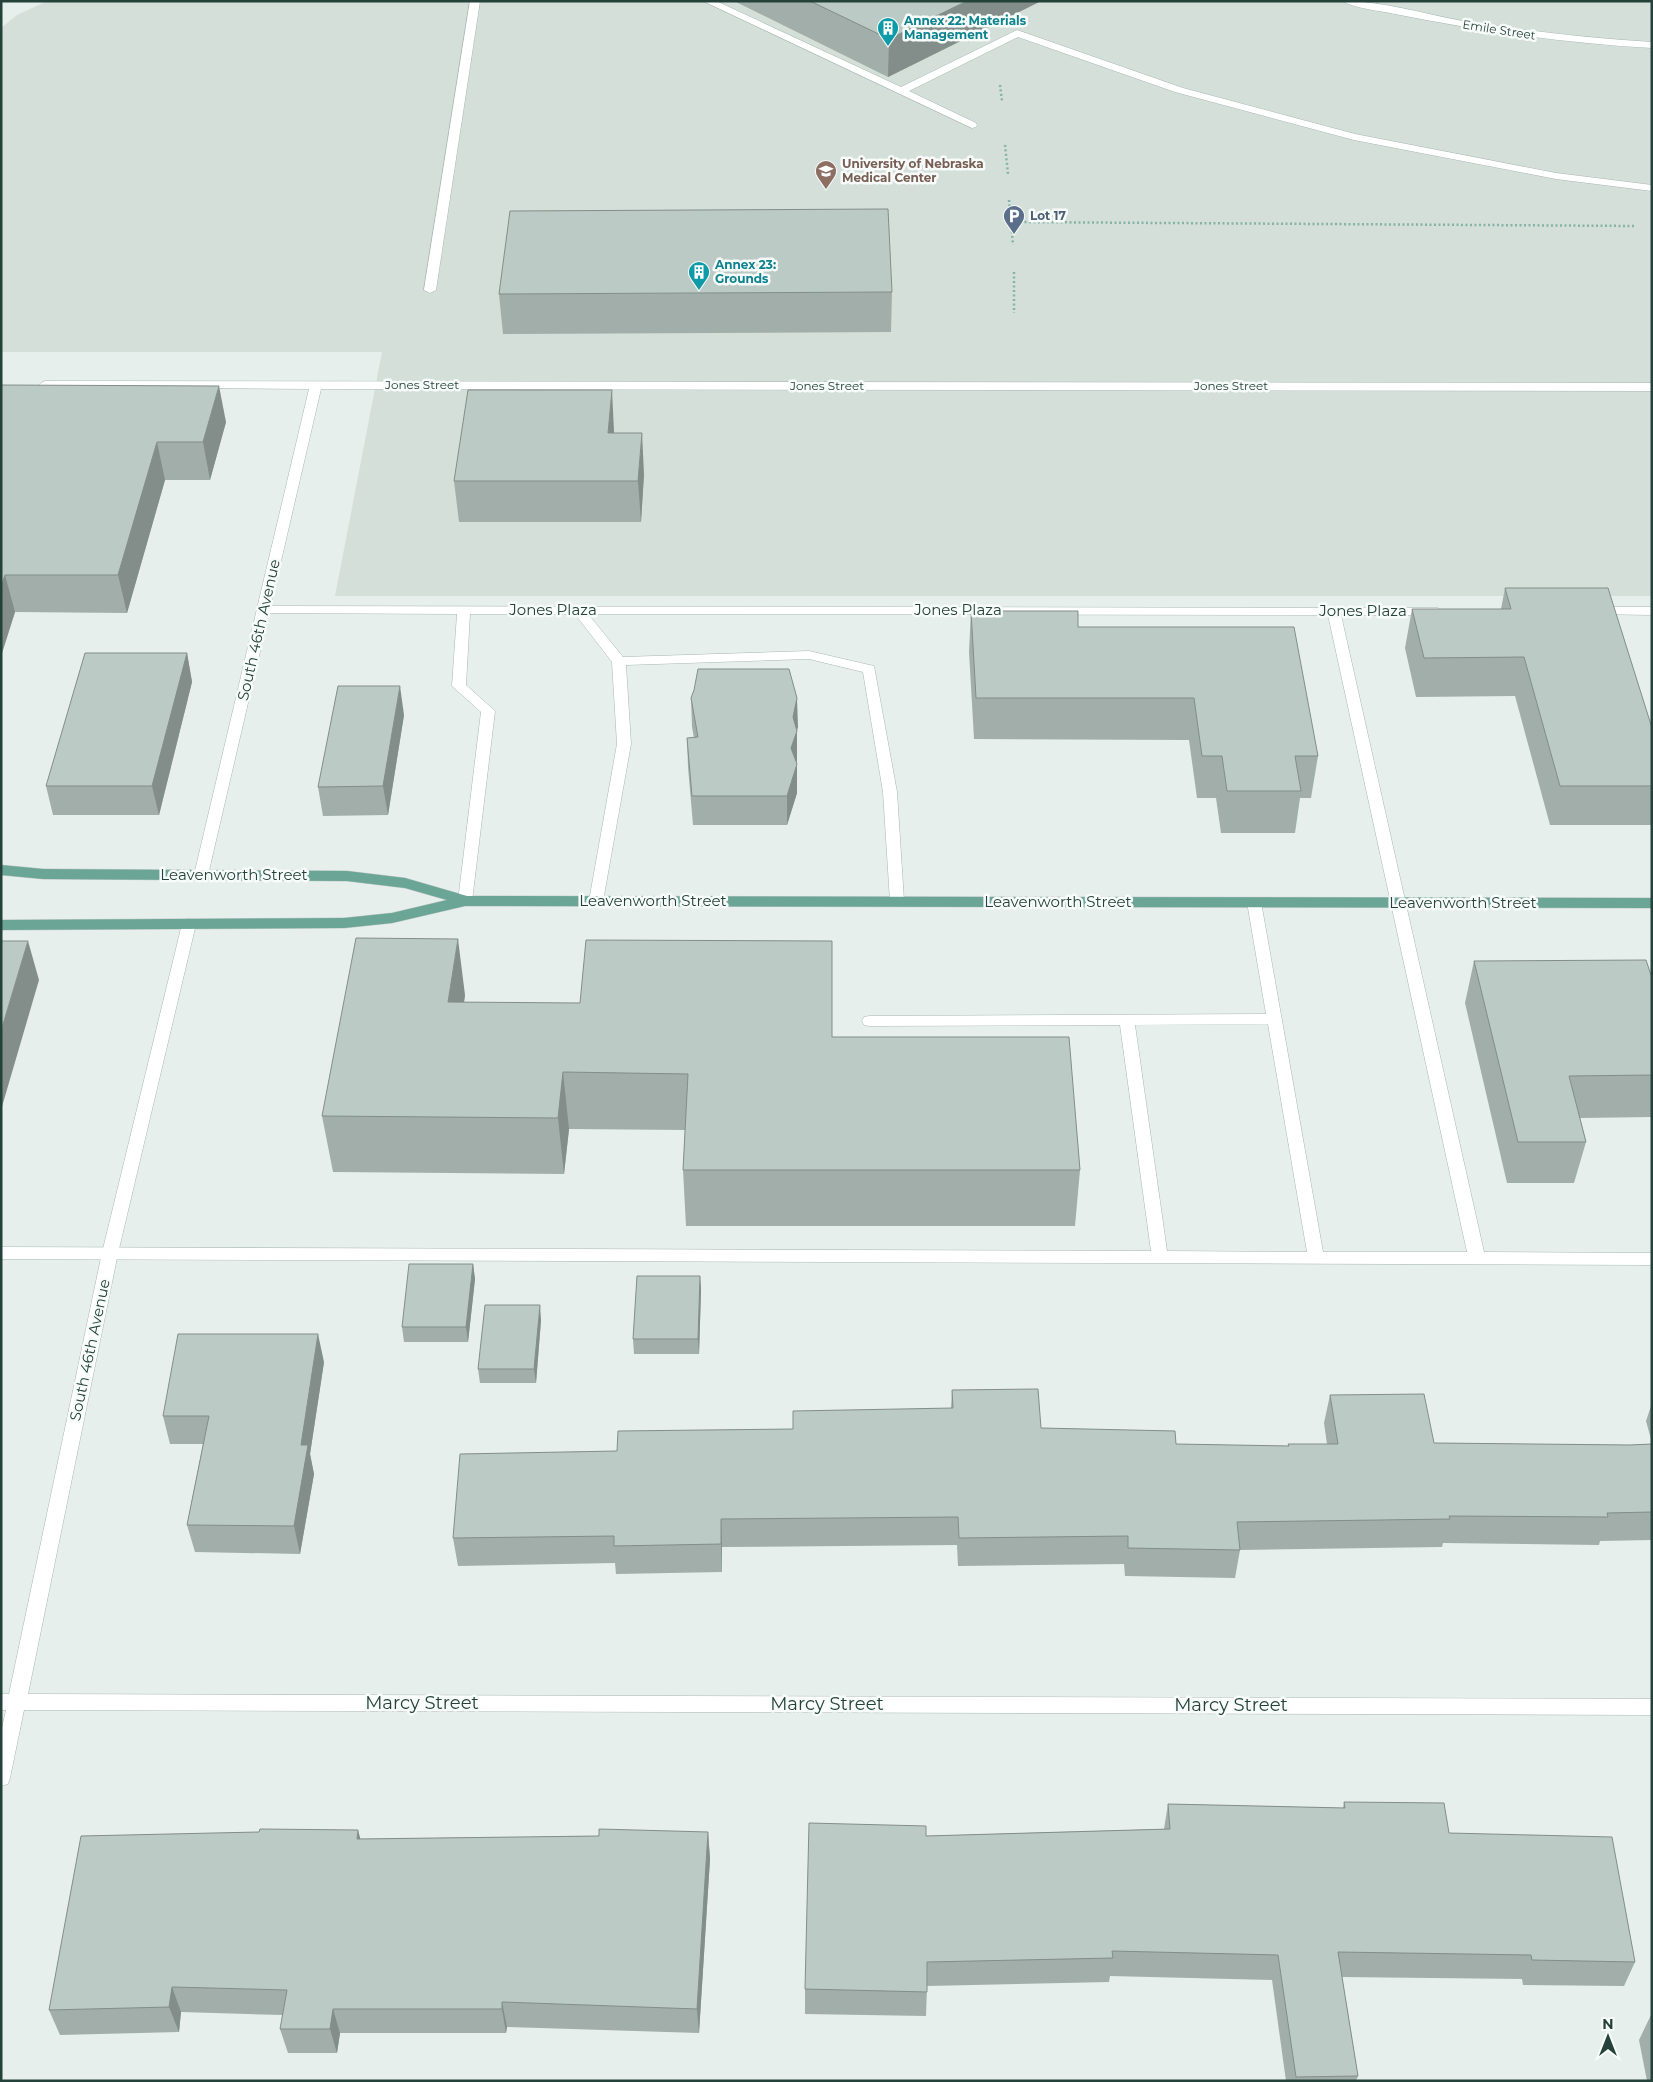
<svg xmlns="http://www.w3.org/2000/svg" width="1653" height="2082" viewBox="0 0 1653 2082" font-family="Montserrat,sans-serif">
  <rect width="100%" height="100%" fill="#e6efeb"/>
  <polygon fill="#d4dfda" points="47,1 1652,1 1652,596 335,596 382,352 1,352 1,28 17,15"/>
  <g fill="none" stroke-linecap="round" stroke-linejoin="round">
    <g stroke="#a8b8b2" stroke-width="1">
      <g id="lane">
        <polygon points="470,1 480,1 436,290 430,293 424,290"/>
        <polygon points="703,1 716,1 901,87 1017,30 1183,88 1355,134 1556,173 1652,185 1652,191 1556,179 1354,140 1175,92 1018,37 909,91 976,123 977,125 976,127 972,128"/>
        <path d="M264,606L1438,608L1439,611L1433,615H1341L1484,1252L1652,1253V1265L1,1259V1247L1151,1251L1120,1025L869,1026L864,1025L862,1021L864,1017L869,1016L1266,1014L1247,902L1249,899H1259L1261,902L1323,1252H1467L1328,615L588,614L623,657L809,651L874,666L897,792L904,901L902,904H892L890,901L883,792L863,672L809,659L626,665L631,744L603,901L601,904H591L589,901L617,744L612,662L575,614H470L466,685L495,711L472,901L470,904H460L458,901L481,712L452,686L457,614L259,613L258,610ZM1268,1024L1307,1252L1167,1251L1135,1025Z"/>
        <polygon points="1596,607 1652,607 1652,615 1591,614 1590,611"/>
      </g>
    </g>
    <g stroke="#a8b8b2" stroke-width="1">
      <g id="street">
        <path d="M1343,1C1383,1 1424,14 1463,21C1526,31 1588,38 1652,42V48C1565,43 1480,31 1395,14C1382,11 1352,8 1343,1Z"/>
        <polygon points="45,381 1652,383 1652,391 321,389 208,875 206,878 196,878 194,875 309,389 41,387 39,385 41,383"/>
        <polygon points="189,919 194,920 196,924 118,1253 28,1694 1652,1699 1652,1715 24,1710 10,1778 8,1784 1,1786 1,1732 6,1710 1,1710 1,1694 9,1694 102,1253 182,924 184,920"/>
      </g>
    </g>
    <g stroke="#c2cac8" stroke-width="1">
      <polygon id="primary" points="1,865 43,869 347,871 405,878 467,896 1652,898 1652,908 465,906 392,923 344,928 1,930 1,920 344,918 392,913 447,900 405,888 347,881 43,879 1,875"/>
    </g>
    <g stroke="#86b3a5" stroke-width="2.5" stroke-dasharray="2 2.5" stroke-linecap="butt">
      <polyline points="1000,85 1002,101"/>
      <polyline points="1005,145 1008,174"/>
      <polyline points="1009,200 1013,245"/>
      <polyline points="1011,222 1636,226"/>
      <polyline points="1014,272 1014,313"/>
    </g>
    <use href="#lane" fill="#fff" fill-rule="evenodd"/>
    <use href="#street" fill="#fff" fill-rule="evenodd"/>
    <use href="#primary" fill="#6aa596" fill-rule="evenodd"/>
  </g>
  <g fill="#a1aea9">
    <polygon points="734,1 1041,1 888,77"/>
    <polygon points="892,292 891,332 503,334 499,294"/>
    <polygon points="1,385 226,422 210,480 165,480 127,613 15,612 1,656"/>
    <polygon points="614,431 614,433 644,474 641,522 459,522 454,481"/>
    <polygon points="1505,588 1652,728 1652,825 1550,825 1515,696 1416,697 1405,648 1412,609 1501,609"/>
    <polygon points="971,611 1078,627 1318,756 1311,798 1300,798 1295,833 1221,833 1216,798 1197,798 1189,740 974,739 969,652"/>
    <polygon points="187,653 192,682 159,815 53,815 46,786"/>
    <polygon points="691,698 797,698 797,760 796,763 797,793 787,825 693,825 688,767 687,738 694,738 692,727"/>
    <polygon points="404,715 388,815 323,816 318,787"/>
    <polygon points="1474,961 1652,978 1652,1117 1580,1118 1586,1142 1574,1183 1507,1183 1465,1003"/>
    <polygon points="465,995 464,1002 832,1037 1080,1170 1075,1226 686,1226 683,1170 685,1130 569,1129 564,1174 333,1172 322,1116"/>
    <polygon points="473,1264 475,1279 468,1342 404,1342 402,1327"/>
    <polygon points="700,1276 701,1291 699,1354 634,1354 633,1339"/>
    <polygon points="541,1320 536,1383 480,1383 478,1369"/>
    <polygon points="324,1362 310,1454 314,1474 300,1554 195,1552 187,1525 203,1444 170,1444 163,1416"/>
    <polygon points="952,1390 1041,1428 1176,1444 1288,1446 1288,1444 1327,1444 1324,1423 1330,1395 1434,1443 1630,1445 1652,1444 1652,1540 1600,1541 1599,1545 1443,1543 1442,1547 1240,1550 1235,1578 1125,1576 1124,1564 958,1566 957,1545 722,1547 722,1572 616,1574 615,1563 458,1566 453,1538 617,1451 793,1429 951,1408"/>
    <polygon points="1652,1403 1652,1443 1646,1421"/>
    <polygon points="1344,1802 1449,1833 1635,1962 1624,1986 1523,1985 1522,1979 1342,1977 1358,2076 1356,2081 1286,2081 1272,1980 1110,1976 1109,1982 927,1986 926,2016 805,2014 805,1989 926,1836 1164,1829 1168,1804 1343,1808"/>
    <polygon points="708,1832 710,1859 699,2033 507,2027 506,2033 340,2033 337,2053 288,2053 280,2029 283,2015 181,2012 179,2032 60,2035 49,2010 361,1839 599,1836"/>
    <polygon points="1651,2015 1652,2015 1652,2081 1647,2081 1639,2040"/>
  </g>
  <g fill="#838d89">
    <polygon points="967,1 1041,1 888,77 889,39"/>
    <polygon points="219,386 226,422 210,480 203,442"/>
    <polygon points="612,390 614,431 610,474 608,433"/>
    <polygon points="642,433 644,474 641,522 638,481"/>
    <polygon points="157,442 165,480 127,613 118,575"/>
    <polygon points="5,575 15,612 1,656 1,587"/>
    <polygon points="187,653 192,682 159,815 152,786"/>
    <polygon points="400,686 404,715 388,815 383,786"/>
    <polygon points="797,698 798,727 796,734 797,731 797,760 792,777 791,748 793,717"/>
    <polygon points="797,764 797,793 787,825 787,796"/>
    <polygon points="458,939 465,995 456,1058 448,1002"/>
    <polygon points="28,941 39,980 1,1110 1,1031"/>
    <polygon points="563,1072 569,1129 564,1174 558,1118"/>
    <polygon points="473,1264 475,1279 468,1342 466,1327"/>
    <polygon points="700,1276 701,1291 699,1354 698,1339"/>
    <polygon points="540,1305 541,1320 536,1383 534,1369"/>
    <polygon points="318,1334 324,1362 310,1454 314,1474 300,1554 294,1526 301,1445"/>
    <polygon points="721,1519 722,1547 722,1572 721,1544"/>
    <polygon points="358,1830 365,1856 357,1839"/>
    <polygon points="708,1832 710,1859 699,2033 697,2009"/>
    <polygon points="172,1987 181,2012 179,2032 169,2007"/>
    <polygon points="502,2002 507,2027 506,2033 502,2009"/>
    <polygon points="333,2009 340,2033 337,2053 330,2029"/>
  </g>
  <g fill="#bbcac4" stroke="#838d89">
    <polygon points="810,1 967,1 889,39"/>
    <polygon points="888,209 892,292 499,294 510,211"/>
    <polygon points="1,385 219,386 203,442 157,442 118,575 5,575 1,587"/>
    <polygon points="468,390 612,390 608,433 642,433 638,481 454,481"/>
    <polygon points="1505,588 1608,588 1652,728 1652,786 1560,786 1524,657 1424,658 1412,609 1511,609"/>
    <polygon points="971,611 1078,611 1078,627 1294,627 1318,756 1295,756 1301,791 1227,791 1222,756 1202,756 1194,698 976,698"/>
    <polygon points="85,653 187,653 152,786 46,786"/>
    <polygon points="698,669 789,669 797,698 793,717 797,731 791,748 797,764 787,796 692,796 687,738 698,737 691,698 694,690"/>
    <polygon points="338,686 400,686 383,786 318,787"/>
    <polygon points="356,938 458,939 448,1002 580,1003 586,940 832,941 832,1037 1069,1037 1080,1170 683,1170 688,1074 563,1072 558,1118 322,1116"/>
    <polygon points="1,941 28,941 1,1031"/>
    <polygon points="1646,960 1652,978 1652,1075 1569,1076 1586,1142 1518,1142 1474,961"/>
    <polygon points="409,1264 473,1264 466,1327 402,1327"/>
    <polygon points="637,1276 700,1276 698,1339 633,1339"/>
    <polygon points="485,1305 540,1305 534,1369 478,1369"/>
    <polygon points="178,1334 318,1334 301,1445 308,1445 294,1526 187,1525 209,1416 163,1416"/>
    <polygon points="1038,1389 1041,1428 1175,1431 1176,1444 1289,1446 1288,1444 1338,1444 1330,1395 1424,1394 1434,1443 1630,1445 1652,1444 1652,1512 1607,1513 1608,1517 1449,1516 1450,1519 1237,1522 1240,1550 1128,1548 1128,1536 959,1538 958,1517 721,1519 721,1544 614,1546 614,1536 453,1538 460,1454 617,1451 618,1431 793,1429 793,1411 953,1408 952,1390"/>
    <polygon points="1344,1802 1444,1803 1449,1833 1612,1837 1635,1962 1532,1960 1531,1955 1338,1952 1358,2076 1296,2077 1278,1955 1112,1951 1113,1958 927,1962 927,1992 805,1989 809,1823 926,1826 926,1836 1170,1829 1168,1804 1345,1808"/>
    <polygon points="260,1829 358,1830 357,1839 599,1836 599,1829 708,1832 697,2009 502,2002 502,2009 333,2009 330,2029 280,2029 287,1990 172,1987 169,2007 49,2010 81,1836 259,1832"/>
  </g>
  <defs>
    <g id="building-pin" transform="scale(1.125)"><path d="M0 17L-7.5 6A9.5 9.5 0 1 1 7.5 6Z" fill="#0f9aa8" stroke="#f7fbf9"/><path d="M-4-6H4V6H1V3H-1V6H-4ZM-2.5-4.3h1.7v1.8h-1.7ZM.8-4.3h1.7v1.8H.8ZM-2.5-1h1.7V.8h-1.7ZM.8-1h1.7V.8H.8Z" fill="#fff"/></g>
    <g id="university-pin" transform="scale(1.125)"><path d="M0 17L-7.5 6A9.5 9.5 0 1 1 7.5 6Z" fill="#8d6e63" stroke="#f7fbf9"/><path d="M0-5L7-2L0 1L-7-2ZM-4 1L0 2.5L4 1V4Q0 6-4 4Z" fill="#fff"/></g>
    <g id="parking-pin" transform="scale(1.125)"><path d="M0 17L-7.5 6A9.5 9.5 0 1 1 7.5 6Z" fill="#5c6f8a" stroke="#f7fbf9"/><path d="M-3.5-5.5H1a3.5 3.5 0 0 1 0 7H-1V5.5H-3.5ZM-1-3.4V-.6H.8a1.4 1.4 0 0 0 0-2.8Z" fill="#fff"/></g>
  </defs>
  <g fill-rule="evenodd">
    <use href="#building-pin" x="888" y="28"/>
    <use href="#university-pin" x="826" y="171"/>
    <use href="#parking-pin" x="1014" y="216"/>
    <use href="#building-pin" x="699" y="272"/>
  </g>
  <g text-anchor="middle" stroke-width="5" stroke-linejoin="round" paint-order="stroke">
    <g font-size="12" font-weight="bold" fill="#0d838f" stroke="#f7fbf9" text-anchor="start">
      <text x="904" y="25">Annex 22: Materials<tspan x="904" dy="14">Management</tspan></text>
      <text x="715" y="269">Annex 23:<tspan x="715" dy="14">Grounds</tspan></text>
    </g>
    <g font-size="12" fill="#24423a" stroke="#f7fbf9">
      <text transform="translate(1499 30) rotate(9)" y="4">Emile Street</text>
      <text x="422" y="389">Jones Street</text>
      <text x="827" y="390">Jones Street</text>
      <text x="1231" y="390">Jones Street</text>
    </g>
    <g font-size="12" font-weight="bold" fill="#785e54" stroke="#f7fbf9" text-anchor="start">
      <text x="842" y="168">University of Nebraska<tspan x="842" dy="14">Medical Center</tspan></text>
    </g>
    <g font-size="12" font-weight="bold" fill="#4e5e75" stroke="#f7fbf9" text-anchor="start">
      <text x="1030" y="220">Lot 17</text>
    </g>
    <g font-size="15" fill="#24423a" stroke="#f7fbf9">
      <text x="553" y="615">Jones Plaza</text>
      <text x="958" y="615">Jones Plaza</text>
      <text x="1363" y="616">Jones Plaza</text>
      <text transform="translate(259 630) rotate(-77)" y="5">South 46th Avenue</text>
      <text x="234" y="880">Leavenworth Street</text>
      <text x="653" y="906">Leavenworth Street</text>
      <text x="1058" y="907">Leavenworth Street</text>
      <text x="1463" y="908">Leavenworth Street</text>
      <text transform="translate(90 1350) rotate(-78)" y="5">South 46th Avenue</text>
    </g>
    <g font-size="18" fill="#24423a" stroke="#f7fbf9">
      <text x="422" y="1709">Marcy Street</text>
      <text x="827" y="1710">Marcy Street</text>
      <text x="1231" y="1711">Marcy Street</text>
    </g>
  </g>
  <rect width="1653" height="2082" fill="none" stroke="#24423a" stroke-width="5"/>
  <g transform="translate(1608 2037)" stroke="#f7fbf9" stroke-width="4" paint-order="stroke">
  <path d="M0-4L9 19L0 12L-9 19Z" fill="#24423a"/>
  <text y="-8" font-size="14" font-weight="bold" text-anchor="middle" fill="#24423a">N</text>
  </g>
</svg>
